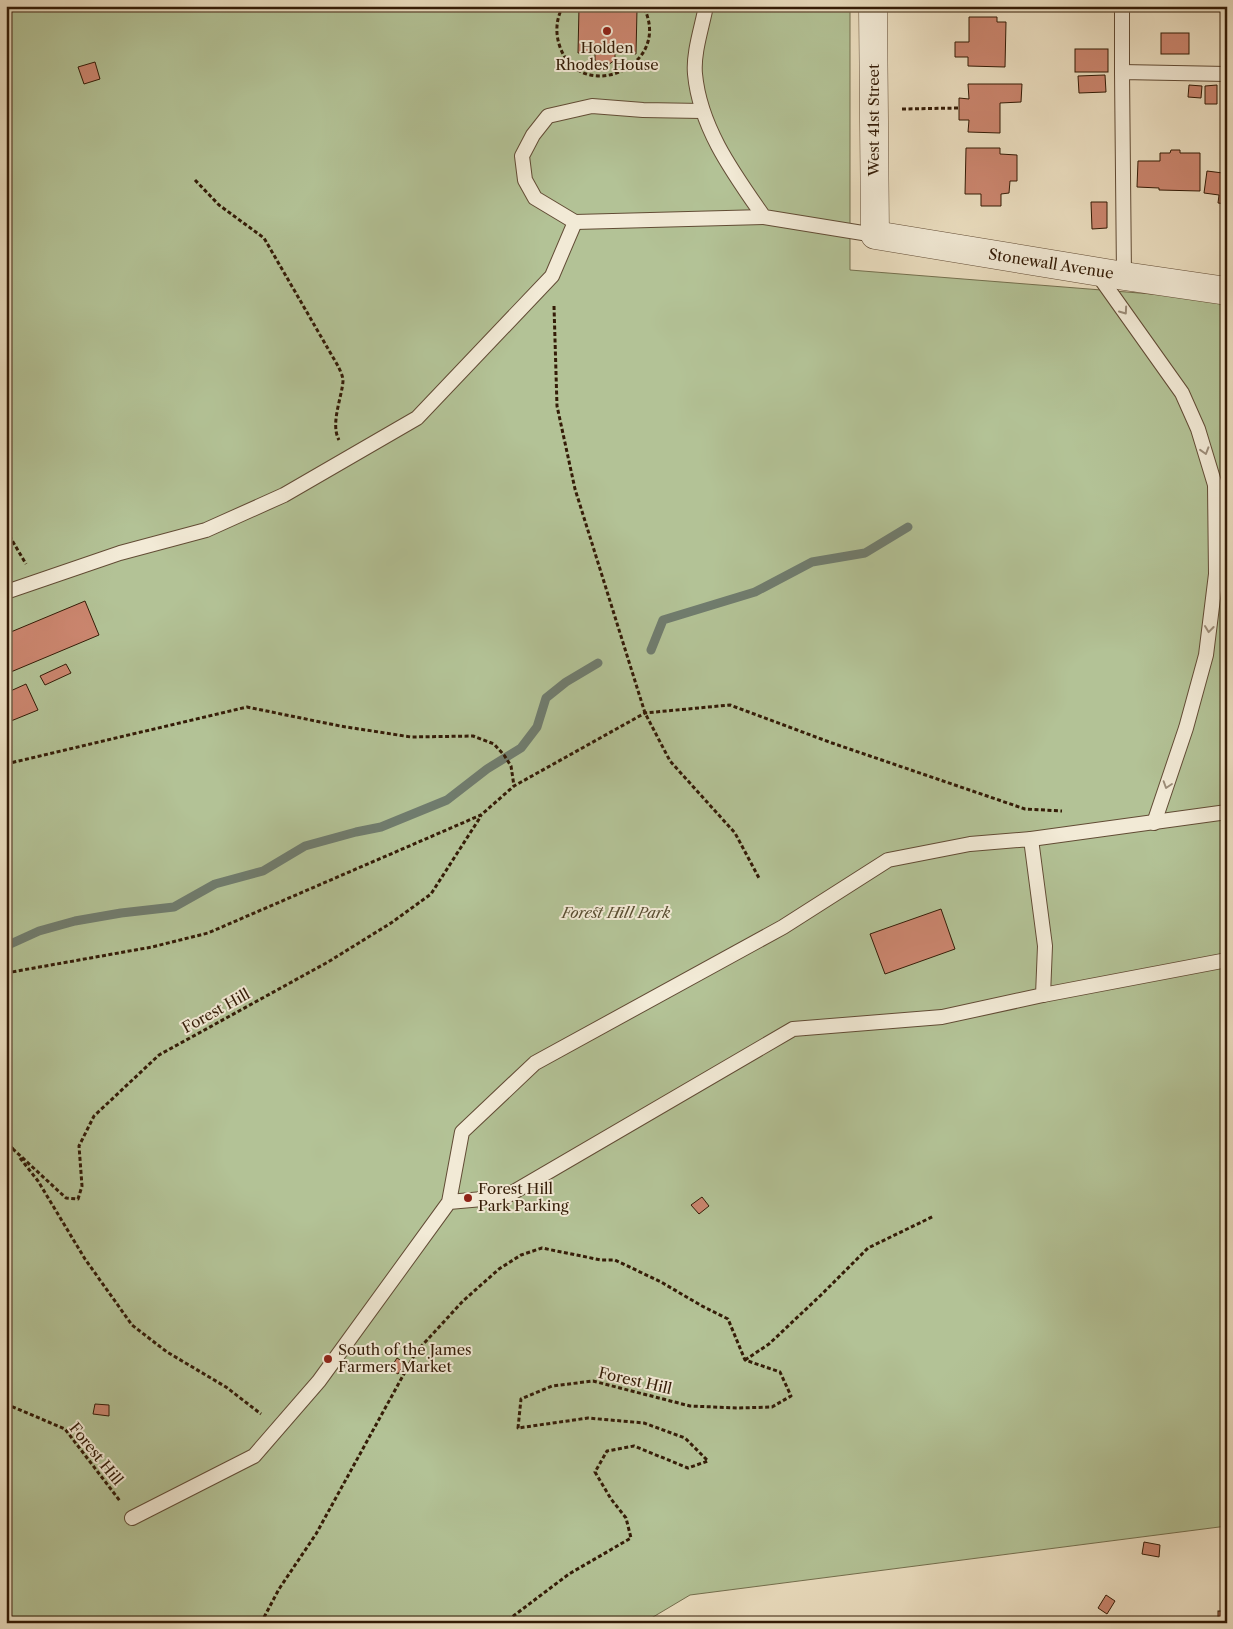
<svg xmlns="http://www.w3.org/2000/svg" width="1233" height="1629" viewBox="0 0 1233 1629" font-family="'Libre Caslon Text',serif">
  <rect width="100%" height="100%" fill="#ebdec0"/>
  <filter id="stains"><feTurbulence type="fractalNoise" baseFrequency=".004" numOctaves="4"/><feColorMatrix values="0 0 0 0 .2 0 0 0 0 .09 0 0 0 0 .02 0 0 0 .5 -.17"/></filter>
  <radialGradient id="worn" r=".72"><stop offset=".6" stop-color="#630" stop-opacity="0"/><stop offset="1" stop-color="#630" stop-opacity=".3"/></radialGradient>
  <polygon fill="#b3c296" stroke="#746f4e" points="6,6 850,6 850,270 1227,300 1227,1526 690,1595 643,1623 6,1623"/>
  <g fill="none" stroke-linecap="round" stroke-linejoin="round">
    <g stroke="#707c6e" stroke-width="9">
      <polyline points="651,650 663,620 755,592 812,562 865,553 908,527"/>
      <polyline points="6,946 39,931 75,921 121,913 174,907 215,884 263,871 305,846 356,832 381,827 447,800 487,769 521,748 537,727 546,698 566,682 598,663"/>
    </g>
  </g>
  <g fill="#cb866f" stroke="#341c07">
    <polygon points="579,7 637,9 636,54 615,53 615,60 608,65 600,64 595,60 595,53 578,53"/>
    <polygon points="969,17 997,17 997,22 1006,22 1005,67 968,66 968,57 955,57 955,42 969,42"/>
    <rect x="1161" y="33" width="28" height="21"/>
    <rect x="1075" y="49" width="33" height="23"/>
    <polygon points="95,62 100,79 84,84 78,67"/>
    <polygon points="1105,75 1106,92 1079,93 1078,76"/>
    <polygon points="968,84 1022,84 1021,102 1000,103 1000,133 968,132 969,120 959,120 959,98 969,99"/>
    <polygon points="1189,85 1202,86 1201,98 1188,97"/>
    <polygon points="1217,85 1217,104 1205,104 1205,86"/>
    <polygon points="966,148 1000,148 1000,154 1017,155 1017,181 1010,181 1009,193 1001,194 1001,206 981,206 981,194 965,194"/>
    <polygon points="1171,150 1180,150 1180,153 1200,153 1200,191 1159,190 1159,188 1137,187 1138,161 1160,161 1160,153 1170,153"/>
    <polygon points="1224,169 1227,170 1227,204 1218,203 1219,195 1204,193 1207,171 1223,173"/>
    <polygon points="1091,202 1107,202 1107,228 1092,229"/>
    <polygon points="85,601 99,635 6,674 6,634"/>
    <polygon points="66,664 71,673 45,685 40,676"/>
    <polygon points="26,684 38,710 6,723 6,693"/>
    <polygon points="941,909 955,949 885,974 870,934"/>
    <polygon points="702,1197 709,1206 699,1214 691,1205"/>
    <polygon points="397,1358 405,1363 398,1374 390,1369"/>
    <polygon points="95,1404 109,1405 109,1416 93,1414"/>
    <polygon points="1144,1542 1160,1545 1159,1557 1142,1554"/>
    <polygon points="1106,1595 1115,1601 1107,1614 1098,1608"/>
    <rect x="1218" y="1611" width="9" height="12"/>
  </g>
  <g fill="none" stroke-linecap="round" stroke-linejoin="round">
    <g stroke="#624c35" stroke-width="16">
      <g id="service">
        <path d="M706,6C702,27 693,53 695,74C700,128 734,174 764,217L875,235"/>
        <polyline points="1122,72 1122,6"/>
        <polyline points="702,111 643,110 592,106 548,116 533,135 522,156 525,180 535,198 575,222 764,217"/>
        <polyline points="1096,272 1182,393 1198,429 1215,485 1216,574 1206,655 1186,728 1154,823"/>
        <polyline points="1124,276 1122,72 1227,74"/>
        <polyline points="6,592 120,553 206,530 284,495 417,418 552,276 575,222"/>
        <polyline points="1031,839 1227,812"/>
        <polyline points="1043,995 1227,960"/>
        <polyline points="132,1518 254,1456 319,1381 449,1202 505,1197 793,1029 942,1017 1043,995 1045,946 1031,839 970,844 888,860 783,927 535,1063 462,1132 449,1202"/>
      </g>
    </g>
    <g stroke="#624c35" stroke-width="29">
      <polyline id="minor" points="873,6 875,235 1124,276 1227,291"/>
    </g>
    <g stroke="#341c07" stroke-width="3" stroke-dasharray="4 2.5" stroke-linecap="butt">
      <path d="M563,6C556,19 555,33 560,47C581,106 675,66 643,6"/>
      <polyline points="902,109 959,108"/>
      <path d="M195,180L219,205L264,238L338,366C340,370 343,376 343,381C342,397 330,424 339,440"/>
      <polyline points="554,306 557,406 575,489 645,713 670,761 735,833 760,880"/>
      <polyline points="6,530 26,564"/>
      <polyline points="6,764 247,707 340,726 411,737 473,736 494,744 504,755 511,766 514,786"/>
      <polyline points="6,973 152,947 208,933 481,815 514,786 645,713 730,705 832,743 1025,809 1062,811"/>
      <polyline points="6,1142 13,1149"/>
      <polyline points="6,1148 13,1149 66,1198 78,1199 82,1186 79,1146 94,1116 159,1055 328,962 391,923 431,894 481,816"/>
      <polyline points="20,1158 38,1181 85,1259 132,1325 167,1352 226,1387 261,1414"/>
      <polyline points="745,1360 769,1344 821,1295 868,1248 934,1216"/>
      <polyline points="6,1404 65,1429 120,1501"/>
      <polyline points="261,1623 279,1589 316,1534 416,1352 463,1301 499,1269 521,1255 542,1248 601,1260 615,1260 661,1282 702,1306 728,1319 745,1360 780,1372 791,1396 772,1407 738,1408 690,1406 593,1381 552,1386 521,1399 518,1428 588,1418 644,1423 685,1438 708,1461 688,1468 634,1446 607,1451 595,1472 611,1499 626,1518 631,1538 569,1574 504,1623"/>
    </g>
    <use href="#service" stroke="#f2ead6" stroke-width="14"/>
    <use href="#minor" stroke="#f2ead6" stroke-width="28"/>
  </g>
  <defs><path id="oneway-chevron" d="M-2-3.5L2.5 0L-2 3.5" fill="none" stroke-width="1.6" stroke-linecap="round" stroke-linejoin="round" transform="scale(1.25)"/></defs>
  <g stroke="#9c8d79">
    <use href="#oneway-chevron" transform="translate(1124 311) rotate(55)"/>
    <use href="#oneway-chevron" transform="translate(1205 451) rotate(73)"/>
    <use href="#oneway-chevron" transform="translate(1209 629) rotate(97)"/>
    <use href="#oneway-chevron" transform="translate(1167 785) rotate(108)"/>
  </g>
  <g fill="#8f2418" stroke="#f2ead6" stroke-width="2">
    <circle cx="607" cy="31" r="5"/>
    <circle cx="468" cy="1198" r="5"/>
    <circle cx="328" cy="1359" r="5"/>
  </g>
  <g text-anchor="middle" stroke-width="4" stroke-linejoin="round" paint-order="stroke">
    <g font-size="15" fill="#341c07" stroke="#f2ead6" text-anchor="start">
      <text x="607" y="53" text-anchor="middle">Holden<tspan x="607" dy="17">Rhodes House</tspan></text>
      <text x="478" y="1194">Forest Hill<tspan x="478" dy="17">Park Parking</tspan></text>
      <text x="338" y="1355">South of the James<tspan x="338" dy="17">Farmers Market</tspan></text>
    </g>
    <g font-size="15" fill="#341c07" stroke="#f2ead6">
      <text transform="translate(874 120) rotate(-90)" y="5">West 41st Street</text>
      <text transform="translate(1051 264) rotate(9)" y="5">Stonewall Avenue</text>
      <text transform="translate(216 1011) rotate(-29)" y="5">Forest Hill</text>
      <text transform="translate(635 1381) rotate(13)" y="5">Forest Hill</text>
      <text transform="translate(96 1454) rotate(51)" y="5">Forest Hill</text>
    </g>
    <g font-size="15" font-style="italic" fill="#5a4e32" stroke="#f2ead6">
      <text x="616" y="918">Forest Hill Park</text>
    </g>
  </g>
  <rect width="1233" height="1629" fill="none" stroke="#ebdec0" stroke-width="25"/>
  <rect x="8" y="8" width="1218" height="1614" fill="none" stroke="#341c07" stroke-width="2.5"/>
  <rect x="12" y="12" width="1208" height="1604" fill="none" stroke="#341c07"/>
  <rect width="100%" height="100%" filter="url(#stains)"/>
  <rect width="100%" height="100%" fill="url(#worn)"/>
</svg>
